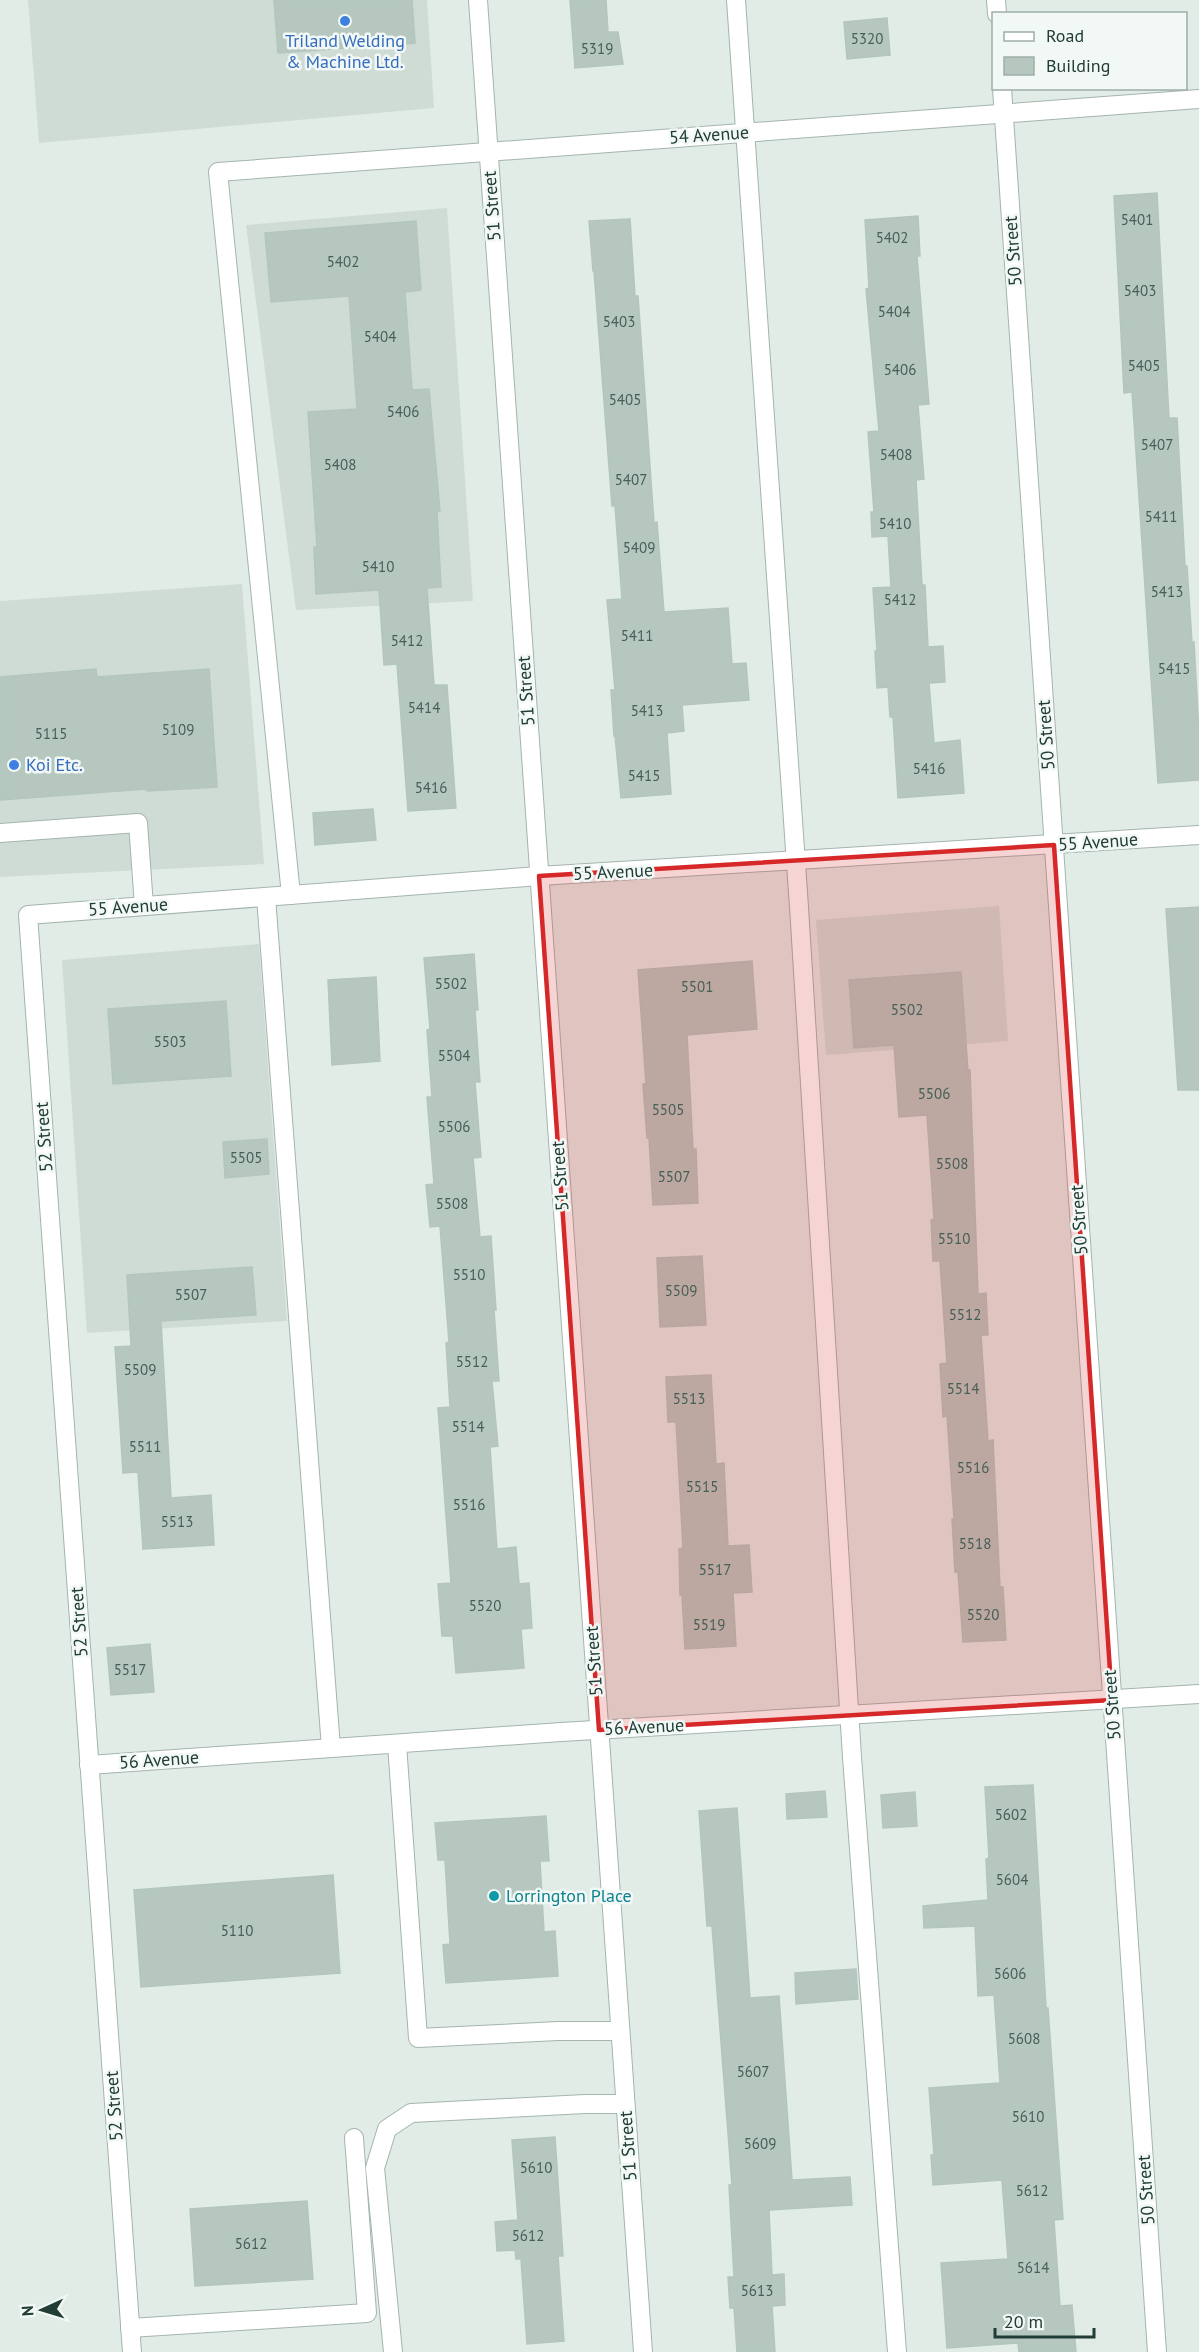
<svg xmlns="http://www.w3.org/2000/svg" width="1199" height="2352" viewBox="0 0 1199 2352" font-family="'PT Sans',sans-serif">
  <rect width="100%" height="100%" fill="#e1ece7"/>
  <g fill="#cfdcd6">
    <polygon points="28,0 427,0 434,108 39,143"/>
    <polygon points="447,208 473,601 296,610 246,225"/>
    <polygon points="242,584 264,864 0,877 0,601"/>
    <polygon points="999,906 1008,1041 826,1055 816,920"/>
    <polygon points="259,944 287,1321 87,1333 62,960"/>
  </g>
  <g fill="#b6c7c0" stroke="#b3c6be" stroke-width="1.5">
    <polygon points="274,0 412,0 415,43 278,53"/>
    <polygon points="570,0 606,0 608,32 618,32 623,64 575,68"/>
    <polygon points="887,18 890,55 847,59 844,22"/>
    <polygon points="1157,193 1169,418 1177,418 1185,566 1187,566 1192,643 1194,642 1199,733 1199,780 1158,783 1132,392 1124,393 1114,196"/>
    <polygon points="918,216 920,256 917,256 929,404 918,405 924,479 916,480 922,585 925,585 928,647 943,646 945,682 929,683 934,743 960,740 964,793 898,798 893,717 890,717 888,687 877,688 875,651 877,651 873,588 891,587 888,536 872,537 871,512 874,512 868,432 879,431 866,289 869,288 865,220"/>
    <polygon points="630,219 635,296 638,296 654,523 657,522 664,612 728,608 732,664 746,663 749,700 682,705 684,731 667,733 671,794 621,798 615,736 614,736 611,690 615,690 607,600 622,599 615,506 612,506 594,271 593,271 589,221"/>
    <polygon points="416,221 421,290 405,292 412,390 429,389 440,511 437,511 441,587 427,588 434,685 447,685 456,808 408,811 397,664 384,665 379,590 316,594 314,547 317,547 308,412 357,409 349,296 271,302 265,233"/>
    <polygon points="96,669 97,677 209,669 217,787 147,791 146,789 0,800 0,677"/>
    <polygon points="373,809 376,840 315,845 313,813"/>
    <polygon points="1199,907 1199,1090 1178,1090 1166,909"/>
    <polygon points="474,954 478,1010 475,1010 480,1082 475,1082 481,1157 473,1158 480,1237 491,1236 496,1310 494,1310 499,1381 492,1381 498,1446 490,1447 497,1549 516,1547 519,1584 529,1583 532,1628 521,1629 524,1668 456,1673 453,1636 442,1636 438,1584 451,1583 438,1408 450,1407 446,1343 449,1342 440,1226 430,1227 426,1185 434,1184 427,1097 432,1097 427,1030 430,1029 424,958"/>
    <polygon points="752,961 757,1029 687,1035 693,1149 696,1149 698,1203 653,1205 649,1138 647,1138 643,1084 646,1084 638,970"/>
    <polygon points="961,972 968,1071 970,1070 978,1294 986,1293 988,1335 981,1335 988,1441 993,1440 1000,1587 1003,1587 1006,1640 963,1642 958,1572 955,1572 952,1519 954,1519 947,1416 943,1417 940,1364 947,1363 940,1261 933,1261 931,1220 934,1219 927,1115 899,1117 894,1045 854,1048 849,980"/>
    <polygon points="376,977 380,1061 332,1065 328,980"/>
    <polygon points="226,1001 231,1076 113,1084 108,1009"/>
    <polygon points="267,1139 269,1174 225,1178 223,1142"/>
    <polygon points="702,1256 706,1325 660,1327 657,1258"/>
    <polygon points="252,1267 256,1315 161,1321 171,1498 211,1495 214,1545 143,1549 138,1472 123,1473 115,1347 131,1346 127,1275"/>
    <polygon points="711,1375 716,1464 724,1463 728,1546 749,1545 752,1592 733,1593 736,1646 685,1649 682,1595 680,1595 679,1549 683,1548 676,1422 668,1422 666,1377"/>
    <polygon points="150,1644 154,1692 111,1695 107,1648"/>
    <polygon points="1033,1785 1046,2008 1048,2008 1063,2219 1054,2220 1060,2306 1072,2305 1076,2352 1019,2352 1018,2343 947,2348 941,2263 1008,2259 1002,2180 933,2185 931,2155 934,2155 929,2088 1000,2083 994,1995 978,1996 975,1926 924,1928 923,1906 988,1900 986,1859 989,1858 985,1787"/>
    <polygon points="825,1791 827,1817 787,1819 786,1794"/>
    <polygon points="915,1792 917,1826 883,1828 881,1795"/>
    <polygon points="737,1808 750,1998 779,1996 792,2180 850,2177 852,2205 769,2210 772,2275 784,2274 785,2305 772,2306 775,2352 737,2352 734,2308 730,2308 728,2277 734,2277 729,2185 732,2185 712,1926 707,1926 699,1811"/>
    <polygon points="546,1816 549,1861 540,1861 544,1932 555,1931 558,1976 446,1983 443,1945 450,1944 445,1860 438,1860 435,1823"/>
    <polygon points="333,1875 340,1973 141,1987 134,1890"/>
    <polygon points="856,1969 858,1999 796,2004 795,1973"/>
    <polygon points="555,2137 563,2256 558,2256 564,2341 527,2344 521,2259 516,2259 515,2250 497,2251 495,2222 518,2220 512,2140"/>
    <polygon points="307,2201 313,2279 195,2286 190,2209"/>
  </g>
  <g fill="none" stroke-linecap="round" stroke-linejoin="round">
    <g stroke="#a4b4ae" stroke-width="20">
      <g id="minor">
        <polyline points="478,0 643,2352"/>
        <polyline points="736,0 799,907 852,1757 897,2352"/>
        <polyline points="996,0 997,14"/>
        <polyline points="1002,88 1157,2352"/>
        <polyline points="0,833 138,823 144,906"/>
        <polyline points="291,895 218,172 1199,99"/>
        <polyline points="266,897 331,1748"/>
        <polyline points="397,1744 418,2038 558,2031 620,2031"/>
        <polyline points="89,1765 561,1732 1199,1694"/>
        <polyline points="130,2328 367,2313 354,2138"/>
        <polyline points="132,2352 28,915 539,876 1199,835"/>
        <polyline points="393,2352 375,2168 387,2129 411,2113 585,2104 625,2104"/>
      </g>
    </g>
    <use href="#minor" stroke="#fff" stroke-width="18"/>
  </g>
  <path fill="#d62828" fill-opacity="0.2" stroke="#d62828" stroke-width="4.5" stroke-linejoin="round" d="M1054,845L1112,1700L599,1730L539,876Z"/>
  <g fill="#3f7fe0" stroke="#f2f8f5" stroke-width="2">
    <circle cx="345" cy="21" r="6"/>
    <circle cx="14" cy="765" r="6"/>
  </g>
  <circle fill="#0f9aa8" stroke="#f2f8f5" stroke-width="2" cx="494" cy="1896" r="6"/>
  <g text-anchor="middle" stroke-width="5" stroke-linejoin="round" paint-order="stroke">
    <g font-size="15" fill="#466058">
      <text x="867" y="44">5320</text>
      <text x="597" y="54">5319</text>
      <text x="1137" y="225">5401</text>
      <text x="892" y="243">5402</text>
      <text x="343" y="267">5402</text>
      <text x="1140" y="296">5403</text>
      <text x="894" y="317">5404</text>
      <text x="619" y="327">5403</text>
      <text x="380" y="342">5404</text>
      <text x="1144" y="371">5405</text>
      <text x="900" y="375">5406</text>
      <text x="625" y="405">5405</text>
      <text x="403" y="417">5406</text>
      <text x="1157" y="450">5407</text>
      <text x="896" y="460">5408</text>
      <text x="340" y="470">5408</text>
      <text x="631" y="485">5407</text>
      <text x="1161" y="522">5411</text>
      <text x="895" y="529">5410</text>
      <text x="639" y="553">5409</text>
      <text x="378" y="572">5410</text>
      <text x="1167" y="597">5413</text>
      <text x="900" y="605">5412</text>
      <text x="637" y="641">5411</text>
      <text x="407" y="646">5412</text>
      <text x="1174" y="674">5415</text>
      <text x="424" y="713">5414</text>
      <text x="647" y="716">5413</text>
      <text x="178" y="735">5109</text>
      <text x="51" y="739">5115</text>
      <text x="929" y="774">5416</text>
      <text x="644" y="781">5415</text>
      <text x="431" y="793">5416</text>
      <text x="451" y="989">5502</text>
      <text x="697" y="992">5501</text>
      <text x="907" y="1015">5502</text>
      <text x="170" y="1047">5503</text>
      <text x="454" y="1061">5504</text>
      <text x="934" y="1099">5506</text>
      <text x="668" y="1115">5505</text>
      <text x="454" y="1132">5506</text>
      <text x="246" y="1163">5505</text>
      <text x="952" y="1169">5508</text>
      <text x="674" y="1182">5507</text>
      <text x="452" y="1209">5508</text>
      <text x="954" y="1244">5510</text>
      <text x="469" y="1280">5510</text>
      <text x="681" y="1296">5509</text>
      <text x="191" y="1300">5507</text>
      <text x="965" y="1320">5512</text>
      <text x="472" y="1367">5512</text>
      <text x="140" y="1375">5509</text>
      <text x="963" y="1394">5514</text>
      <text x="689" y="1404">5513</text>
      <text x="468" y="1432">5514</text>
      <text x="145" y="1452">5511</text>
      <text x="973" y="1473">5516</text>
      <text x="702" y="1492">5515</text>
      <text x="469" y="1510">5516</text>
      <text x="177" y="1527">5513</text>
      <text x="975" y="1549">5518</text>
      <text x="715" y="1575">5517</text>
      <text x="485" y="1611">5520</text>
      <text x="983" y="1620">5520</text>
      <text x="709" y="1630">5519</text>
      <text x="130" y="1675">5517</text>
      <text x="1011" y="1820">5602</text>
      <text x="1012" y="1885">5604</text>
      <text x="237" y="1936">5110</text>
      <text x="1010" y="1979">5606</text>
      <text x="1024" y="2044">5608</text>
      <text x="753" y="2077">5607</text>
      <text x="1028" y="2122">5610</text>
      <text x="760" y="2149">5609</text>
      <text x="536" y="2173">5610</text>
      <text x="1032" y="2196">5612</text>
      <text x="528" y="2241">5612</text>
      <text x="251" y="2249">5612</text>
      <text x="1033" y="2273">5614</text>
      <text x="757" y="2296">5613</text>
    </g>
    <g font-size="18" fill="#366cbe" stroke="#f2f8f5">
      <text x="345" y="47">Triland Welding<tspan x="345" dy="21">&amp; Machine Ltd.</tspan></text>
      <text x="26" y="771" text-anchor="start">Koi Etc.</text>
    </g>
    <g font-size="18" fill="#213d36" stroke="#f2f8f5">
      <text transform="translate(709 135) rotate(-4)" y="6">54 Avenue</text>
      <text transform="translate(492 206) rotate(-94)" y="6">51 Street</text>
      <text transform="translate(1013 251) rotate(-94)" y="6">50 Street</text>
      <text transform="translate(526 691) rotate(-94)" y="6">51 Street</text>
      <text transform="translate(1046 735) rotate(-94)" y="6">50 Street</text>
      <text transform="translate(1098 842) rotate(-4)" y="6">55 Avenue</text>
      <text transform="translate(613 872) rotate(-3)" y="6">55 Avenue</text>
      <text transform="translate(128 907) rotate(-4)" y="6">55 Avenue</text>
      <text transform="translate(44 1137) rotate(-94)" y="6">52 Street</text>
      <text transform="translate(560 1176) rotate(-94)" y="6">51 Street</text>
      <text transform="translate(1079 1220) rotate(-94)" y="6">50 Street</text>
      <text transform="translate(79 1622) rotate(-94)" y="6">52 Street</text>
      <text transform="translate(594 1661) rotate(-94)" y="6">51 Street</text>
      <text transform="translate(1112 1705) rotate(-94)" y="6">50 Street</text>
      <text transform="translate(644 1727) rotate(-3)" y="6">56 Avenue</text>
      <text transform="translate(159 1760) rotate(-4)" y="6">56 Avenue</text>
      <text transform="translate(114 2106) rotate(-94)" y="6">52 Street</text>
      <text transform="translate(628 2146) rotate(-94)" y="6">51 Street</text>
      <text transform="translate(1146 2190) rotate(-94)" y="6">50 Street</text>
    </g>
    <g font-size="18" fill="#0d838f" stroke="#f2f8f5" text-anchor="start">
      <text x="506" y="1902">Lorrington Place</text>
    </g>
  </g>
  <rect x="992" y="12" width="195" height="78" fill="#f2f8f5" stroke="#9eada9" stroke-width="1.5"/>
  <rect x="1004" y="32" width="30" height="9" fill="#ffffff" stroke="#9eada9" stroke-width="1.5"/>
  <text x="1046" y="42" font-size="18" fill="#213d36">Road</text>
  <rect x="1004" y="57" width="30" height="18" fill="#b6c7c0" stroke="#9eada9" stroke-width="1.5"/>
  <text x="1046" y="72" font-size="18" fill="#213d36">Building</text>
  <g transform="translate(42 2310) rotate(266)" stroke="#f2f8f5" stroke-width="4.5" paint-order="stroke">
  <path d="M0-4.5L10 22L0 15L-10 22Z" fill="#213d36"/>
  <text y="-9" font-size="16" font-weight="bold" text-anchor="middle" fill="#213d36">N</text>
  </g>
  <path d="M995 2328v9h99v-9" fill="none" stroke="#213d36" stroke-width="3"/>
  <text x="1004" y="2328" font-size="18" fill="#213d36" stroke="#f2f8f5" stroke-width="4.5" paint-order="stroke">20 m</text>
</svg>
